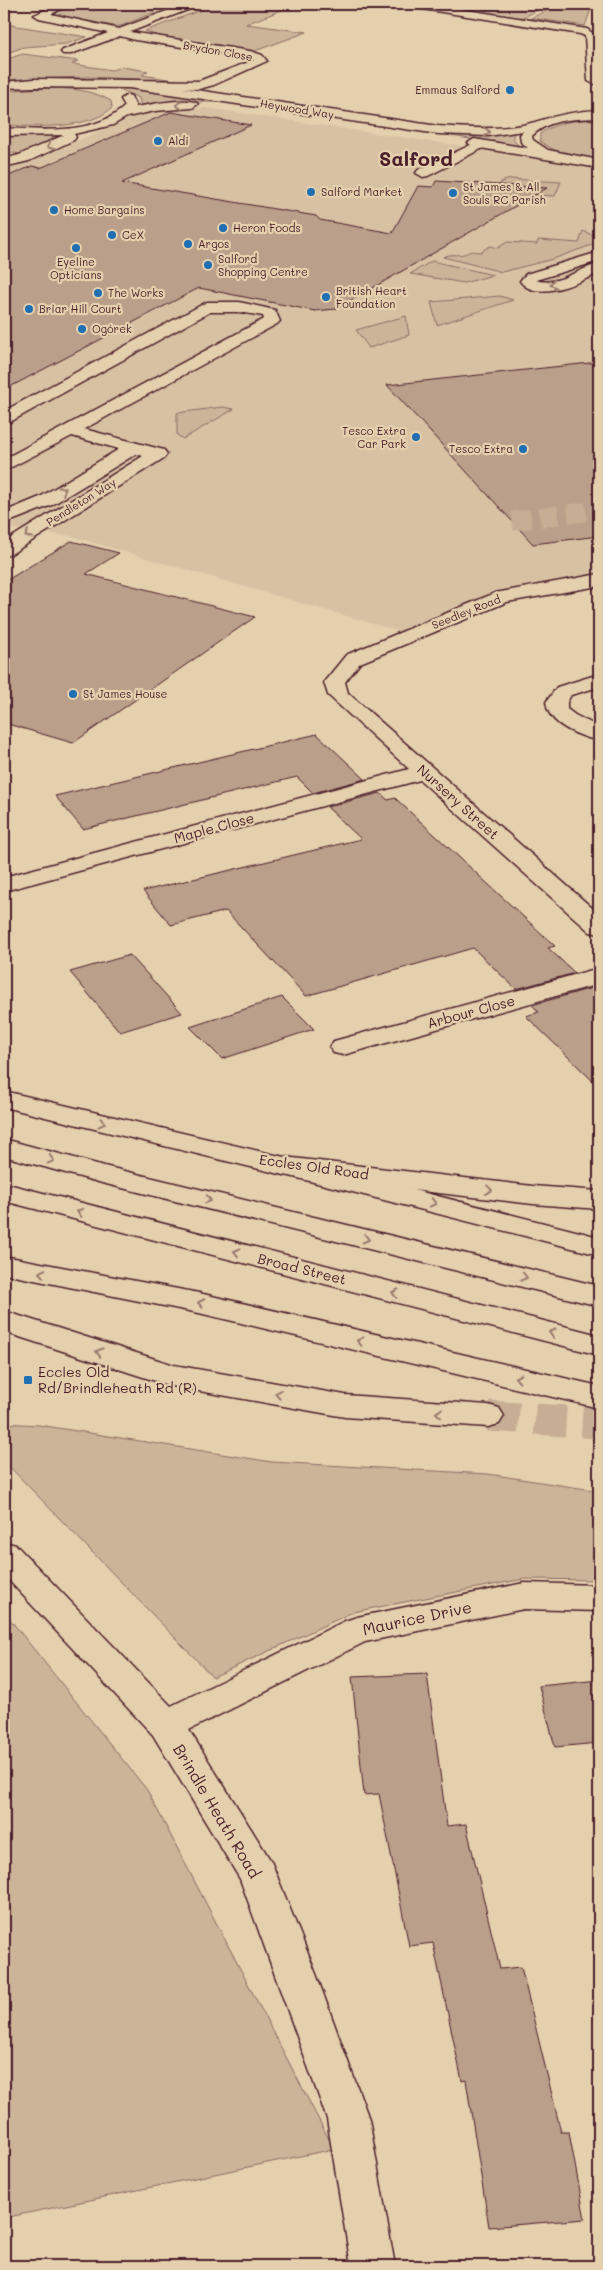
<svg xmlns="http://www.w3.org/2000/svg" width="603" height="2270" viewBox="0 0 603 2270" font-family="Mali,sans-serif">
  <rect width="100%" height="100%" fill="#e5d0ae"/>
  <filter id="ink" filterUnits="userSpaceOnUse"><feTurbulence type="fractalNoise" baseFrequency=".02" numOctaves="2"/><feDisplacementMap in="SourceGraphic" scale="10" xChannelSelector="R" yChannelSelector="G"/><feConvolveMatrix kernelMatrix="1 2 1 2 8 2 1 2 1" color-interpolation-filters="sRGB"/></filter>
  <g filter="url(#ink)">
    <polygon fill="#d8c1a3" points="206,108 574,163 599,165 599,576 528,585 483,596 401,632 70,536 4,528 4,171 141,114 167,109"/>
    <g fill="#ccb499" stroke="#8b6a62">
      <path d="M77,4C98,4 137,1 155,12L121,26H114L55,15L59,11Z"/>
      <polygon points="217,4 287,4 287,8 246,24 307,32 255,51 154,35 145,31"/>
      <polygon points="450,4 550,4 522,18 481,13 488,9"/>
      <polygon points="561,4 585,4 590,12 585,26 531,18"/>
      <polygon points="4,24 87,37 66,44 24,47 4,54"/>
      <polygon points="23,54 78,61 72,64 112,70 122,67 148,71 142,75 181,81 88,77 4,80 4,60"/>
      <polygon points="112,86 121,86 228,102 188,102 141,107 139,98"/>
      <path d="M43,88C66,88 91,89 111,101L112,108C88,130 35,127 4,125V91Z"/>
      <path d="M599,119V160C578,157 557,155 540,141V134C557,121 579,120 599,119Z"/>
      <path d="M517,132L513,134C513,141 516,144 522,147L451,136L454,134Z"/>
      <polygon points="4,134 62,134 21,154 7,152 8,143 4,139"/>
      <polygon points="510,179 561,182 555,196 496,193 501,182"/>
      <path d="M583,231L597,237V243L553,259L502,272L443,257C453,252 459,258 471,251L480,252L490,246L498,248L507,242L537,244L538,240L579,243Z"/>
      <polygon points="432,261 493,275 464,283 410,274"/>
      <polygon points="500,296 513,300 437,325 431,302"/>
      <polygon points="406,316 409,335 369,348 356,330"/>
      <polygon points="222,407 234,409 183,439 177,435 177,413"/>
      <polygon points="4,1423 39,1425 272,1462 488,1474 599,1491 599,1580 524,1579 353,1612 213,1677 4,1461"/>
      <polygon points="4,1612 147,1790 334,2149 4,2218"/>
    </g>
    <g fill="#ba9f8a" stroke="#4a1f2b">
      <polygon points="171,112 251,125 122,183 316,216 320,220 392,233 418,186 433,187 436,181 547,188 336,309 315,311 199,288 4,390 4,178 32,166 40,168"/>
      <polygon points="599,362 599,536 533,544 387,385"/>
      <polygon points="71,541 119,553 86,574 255,617 73,743 4,723 4,582"/>
      <polygon points="317,734 365,779 313,793 297,777 83,829 55,796"/>
      <polygon points="380,793 388,800 395,798 555,946 548,948 575,973 516,989 473,948 306,996 226,911 171,925 143,891 361,839 327,807"/>
      <polygon points="130,955 182,1013 120,1032 70,972"/>
      <polygon points="592,988 599,995 599,1087 526,1016 539,1012 532,1005"/>
      <polygon points="282,997 314,1029 222,1059 190,1027"/>
      <polygon points="427,1674 447,1826 466,1824 500,1969 521,1967 561,2132 569,2132 585,2219 489,2227 466,2080 462,2081 433,1943 409,1946 379,1794 364,1795 352,1677"/>
      <polygon points="599,1680 599,1743 555,1747 539,1686"/>
    </g>
    <g fill="none" stroke-linecap="round" stroke-linejoin="round">
      <polyline stroke="#c6ad94" stroke-width="19" stroke-dasharray="19 9" stroke-linecap="butt" points="512,521 599,510"/>
      <polyline stroke="#c6ad94" stroke-width="31" stroke-dasharray="31 16" stroke-linecap="butt" points="488,1416 599,1423"/>
      <g stroke="#4a1f2b" stroke-width="3">
        <g id="street">
          <polygon points="58,4 72,4 51,14 119,29 185,4 199,4 198,6 130,32 250,51 262,55 267,61 214,85 199,89 127,86 125,84 127,82 131,80 199,81 254,60 248,57 135,40 120,36 71,54 63,54 61,52 63,50 108,33 39,18 34,15"/>
          <polygon points="405,4 429,4 587,29 595,35 599,82 594,84 588,81 585,36 580,34 410,7"/>
          <polygon points="481,140 487,144 485,147 428,176 423,177 416,173 418,170"/>
          <path d="M599,252V261L536,280C557,287 579,268 599,264V273C580,282 536,303 520,281L526,274Z"/>
          <polygon points="207,302 239,302 275,310 280,321 277,324 84,429 164,450 167,454 164,458 11,554 4,556 4,542 143,456 136,454 52,505 4,524 4,512 40,497 119,449 72,436 4,471 4,459 264,319 263,316 239,312 210,312 10,422 4,423 4,411"/>
          <polygon points="599,574 599,586 507,602 360,663 345,682 348,693 599,914 599,934 590,932 420,780 4,891 4,877 409,769 328,695 324,682 346,655 495,593"/>
          <path d="M599,674V687L571,695L567,702V709L575,715L599,727V741C579,736 548,725 546,702L557,687Z"/>
          <polygon points="599,968 599,984 343,1055 334,1053 330,1047 334,1041"/>
          <polygon points="4,1542 16,1545 171,1706 345,1621 357,1617 524,1583 599,1585 599,1611 524,1609 365,1642 189,1730 271,1861 316,1974 369,2119 395,2266 351,2266 327,2119 240,1879 153,1735 4,1575"/>
        </g>
      </g>
      <g stroke="#4a1f2b" stroke-width="3">
        <g id="secondary">
          <path d="M34,79L129,80L438,126C470,128 504,131 535,122C557,115 576,111 599,110V118C576,119 550,118 532,136L533,140L548,150L599,160V168L474,147L468,143L474,139L528,148L521,142L520,135L523,131L488,136L438,134L129,88L34,87L4,88V82Z"/>
          <path d="M127,95L131,96L136,107C148,105 190,96 198,104L192,108L155,111L127,117L113,125L74,134L76,137L74,140L29,161L4,167V159L19,155L64,135L4,136V128C42,130 96,135 125,106L121,99Z"/>
        </g>
      </g>
      <g stroke="#4a1f2b" stroke-width="3">
        <g id="primary">
          <polygon points="4,1091 284,1157 533,1186 599,1191 599,1209 533,1204 284,1175 4,1107"/>
          <polygon points="4,1311 174,1365 345,1395 488,1405 499,1408 504,1416 499,1424 488,1427 345,1417 171,1386 4,1332"/>
        </g>
      </g>
      <g stroke="#4a1f2b" stroke-width="3">
        <g id="highway">
          <polygon points="4,1139 108,1167 599,1286 599,1306 102,1183 4,1156"/>
          <polygon points="284,1157 599,1237 599,1255 274,1172 270,1166 274,1160"/>
          <polygon points="4,1183 599,1335 599,1355 4,1201"/>
          <polygon points="4,1256 199,1293 599,1386 599,1408 199,1313 4,1274"/>
        </g>
      </g>
      <use href="#street" fill="#e5d0ae" fill-rule="evenodd"/>
      <use href="#secondary" fill="#e5d0ae" fill-rule="evenodd"/>
      <use href="#primary" fill="#e5d0ae" fill-rule="evenodd"/>
      <use href="#highway" fill="#e5d0ae" fill-rule="evenodd"/>
    </g>
    <defs><path id="oneway-chevron" d="M-2-3.5L2.5 0L-2 3.5" fill="none" stroke-width="1.6" stroke-linecap="round" stroke-linejoin="round" transform="scale(1.25)"/></defs>
    <g stroke="#98786c">
      <use href="#oneway-chevron" transform="translate(179 105) rotate(177)"/>
      <use href="#oneway-chevron" transform="translate(487 132) rotate(-2)"/>
      <use href="#oneway-chevron" transform="translate(50 146) rotate(156)"/>
      <use href="#oneway-chevron" transform="translate(553 284) rotate(168)"/>
      <use href="#oneway-chevron" transform="translate(63 490) rotate(-31)"/>
      <use href="#oneway-chevron" transform="translate(28 535) rotate(149)"/>
      <use href="#oneway-chevron" transform="translate(102 1123) rotate(13)"/>
      <use href="#oneway-chevron" transform="translate(51 1160) rotate(15)"/>
      <use href="#oneway-chevron" transform="translate(489 1190) rotate(7)"/>
      <use href="#oneway-chevron" transform="translate(208 1200) rotate(14)"/>
      <use href="#oneway-chevron" transform="translate(433 1203) rotate(14)"/>
      <use href="#oneway-chevron" transform="translate(80 1212) rotate(-166)"/>
      <use href="#oneway-chevron" transform="translate(366 1239) rotate(14)"/>
      <use href="#oneway-chevron" transform="translate(237 1252) rotate(-166)"/>
      <use href="#oneway-chevron" transform="translate(42 1273) rotate(-169)"/>
      <use href="#oneway-chevron" transform="translate(524 1277) rotate(14)"/>
      <use href="#oneway-chevron" transform="translate(395 1293) rotate(-166)"/>
      <use href="#oneway-chevron" transform="translate(201 1303) rotate(-168)"/>
      <use href="#oneway-chevron" transform="translate(552 1333) rotate(-166)"/>
      <use href="#oneway-chevron" transform="translate(360 1341) rotate(-167)"/>
      <use href="#oneway-chevron" transform="translate(99 1352) rotate(-163)"/>
      <use href="#oneway-chevron" transform="translate(518 1378) rotate(-167)"/>
      <use href="#oneway-chevron" transform="translate(278 1394) rotate(-170)"/>
      <use href="#oneway-chevron" transform="translate(439 1413) rotate(-176)"/>
    </g>
  </g>
  <g fill="#1f6fb2" stroke="#e5d0ae" stroke-width="2">
    <circle cx="510" cy="90" r="5"/>
    <circle cx="158" cy="141" r="5"/>
    <circle cx="311" cy="192" r="5"/>
    <circle cx="453" cy="193" r="5"/>
    <circle cx="54" cy="210" r="5"/>
    <circle cx="223" cy="228" r="5"/>
    <circle cx="112" cy="235" r="5"/>
    <circle cx="188" cy="244" r="5"/>
    <circle cx="76" cy="248" r="5"/>
    <circle cx="208" cy="265" r="5"/>
    <circle cx="98" cy="293" r="5"/>
    <circle cx="326" cy="297" r="5"/>
    <circle cx="29" cy="309" r="5"/>
    <circle cx="82" cy="329" r="5"/>
    <circle cx="416" cy="437" r="5"/>
    <circle cx="523" cy="449" r="5"/>
    <circle cx="73" cy="694" r="5"/>
    <rect x="23" y="1375" width="10" height="10" rx="2.5"/>
  </g>
  <g text-anchor="middle" stroke-width="4.5" stroke-linejoin="round" paint-order="stroke">
    <g font-size="11" fill="#4a1f2b" stroke="#e5d0ae">
      <text transform="translate(218 51) rotate(10)" y="4">Brydon Close</text>
      <text transform="translate(297 109) rotate(9)" y="4">Heywood Way</text>
      <text transform="translate(81 502) rotate(-32)" y="4">Pendleton Way</text>
      <text transform="translate(466 612) rotate(-22)" y="4">Seedley Road</text>
    </g>
    <g font-size="11" fill="#4a1f2b" stroke="#e5d0ae" text-anchor="start">
      <text x="500" y="94" text-anchor="end">Emmaus Salford</text>
      <text x="168" y="145">Aldi</text>
      <text x="463" y="191">St James &amp; All<tspan x="463" dy="13">Souls RC Parish</tspan></text>
      <text x="321" y="196">Salford Market</text>
      <text x="64" y="214">Home Bargains</text>
      <text x="233" y="232">Heron Foods</text>
      <text x="122" y="239">CeX</text>
      <text x="198" y="248">Argos</text>
      <text x="218" y="263">Salford<tspan x="218" dy="13">Shopping Centre</tspan></text>
      <text x="76" y="266" text-anchor="middle">Eyeline<tspan x="76" dy="13">Opticians</tspan></text>
      <text x="336" y="295">British Heart<tspan x="336" dy="13">Foundation</tspan></text>
      <text x="108" y="297">The Works</text>
      <text x="39" y="313">Briar Hill Court</text>
      <text x="92" y="333">Ogórek</text>
      <text x="406" y="435" text-anchor="end">Tesco Extra<tspan x="406" dy="13">Car Park</tspan></text>
      <text x="513" y="453" text-anchor="end">Tesco Extra</text>
      <text x="83" y="698">St James House</text>
    </g>
    <g font-size="14" fill="#4a1f2b" stroke="#e5d0ae">
      <text transform="translate(458 802) rotate(42)" y="5">Nursery Street</text>
      <text transform="translate(214 828) rotate(-15)" y="5">Maple Close</text>
      <text transform="translate(471 1012) rotate(-15)" y="5">Arbour Close</text>
      <text transform="translate(314 1167) rotate(8)" y="5">Eccles Old Road</text>
      <text transform="translate(302 1269) rotate(14)" y="5">Broad Street</text>
    </g>
    <g font-size="14" fill="#4a1f2b" stroke="#e5d0ae" text-anchor="start">
      <text x="38" y="1377">Eccles Old<tspan x="38" dy="16">Rd/Brindleheath Rd (R)</tspan></text>
    </g>
    <g font-size="16" fill="#4a1f2b" stroke="#e5d0ae">
      <text transform="translate(417 1618) rotate(-12)" y="6">Maurice Drive</text>
      <text transform="translate(217 1811) rotate(59)" y="6">Brindle Heath Road</text>
    </g>
    <g font-size="20" font-weight="bold" fill="#4a1f2b" stroke="#e5d0ae">
      <text x="416" y="166">Salford</text>
    </g>
  </g>
  <rect width="603" height="2270" fill="none" stroke="#e5d0ae" stroke-width="20"/>
  <rect x="10" y="10" width="583" height="2250" fill="none" stroke="#4a1f2b" stroke-width="2" filter="url(#ink)"/>
</svg>
